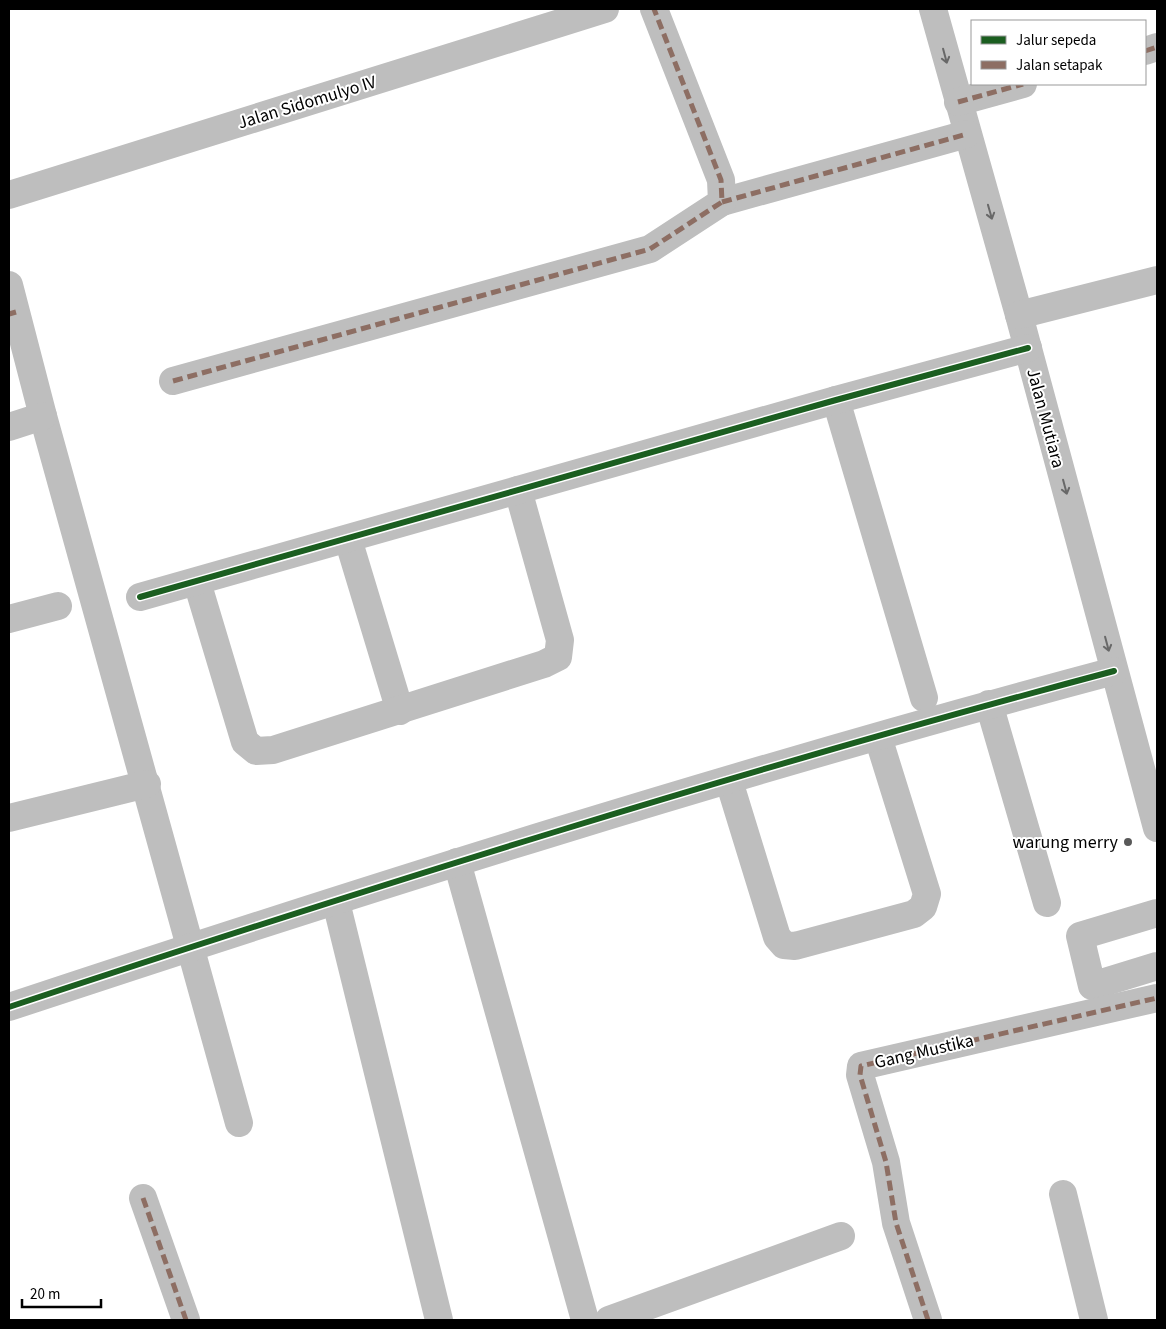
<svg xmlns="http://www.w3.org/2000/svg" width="1166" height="1329" viewBox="0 0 1166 1329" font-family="'Source Sans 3',sans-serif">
  <rect width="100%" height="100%" fill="#fff"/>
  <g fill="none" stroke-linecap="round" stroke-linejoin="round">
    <g stroke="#bebebe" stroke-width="28">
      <polyline points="933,9 1019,315 1157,828"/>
      <polyline points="1145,51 1157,47"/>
      <polyline points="958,102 1023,84"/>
      <polyline points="9,195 605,9"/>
      <polyline points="722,202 967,134"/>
      <polyline points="9,285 43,416 239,1123"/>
      <polyline points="1019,315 1157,280"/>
      <polyline points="173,381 650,249 722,202 721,180 654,9"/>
      <polyline points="836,400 924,698"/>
      <polyline points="9,427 43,416"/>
      <polyline points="348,539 400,711"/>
      <polyline points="197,582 245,742 256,751 273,750 544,664 558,657 560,640 518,490"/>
      <polyline points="140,597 836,400 1028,348"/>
      <polyline points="9,619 58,606"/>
      <polyline points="989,704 1047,903"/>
      <polyline points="729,781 777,937 784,945 795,946 914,914 923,907 927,894 878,737"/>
      <polyline points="9,818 147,784"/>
      <polyline points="457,862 585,1320"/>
      <polyline points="336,902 439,1320"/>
      <polyline points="1157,913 1080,936 1092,986 1157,966"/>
      <path d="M9,1007C374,886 742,770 1114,671"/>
      <polyline points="1063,1194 1094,1320"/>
      <polyline points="143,1198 186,1320"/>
      <polyline points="609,1320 841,1236"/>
      <polyline points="928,1320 896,1223 886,1162 860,1075 861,1066 1157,998"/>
    </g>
    <g stroke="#8d6e63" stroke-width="5" stroke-dasharray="10 5" stroke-linecap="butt">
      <polyline points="1145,51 1157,47"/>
      <polyline points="958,102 1023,84"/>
      <polyline points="722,202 967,134"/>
      <polyline points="9,314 16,312"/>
      <polyline points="173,381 650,249 722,202 721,180 654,9"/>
      <polyline points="143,1198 186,1320"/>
      <polyline points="928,1320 896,1223 886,1162 860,1075 861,1066 1157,998"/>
    </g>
    <g stroke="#fff" stroke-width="9">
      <g id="cycleway">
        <polyline points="140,597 836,400 1028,348"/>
        <path d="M9,1007C374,886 742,770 1114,671"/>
      </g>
    </g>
    <use href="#cycleway" stroke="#1b5e20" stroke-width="6"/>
  </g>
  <defs><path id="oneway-shaft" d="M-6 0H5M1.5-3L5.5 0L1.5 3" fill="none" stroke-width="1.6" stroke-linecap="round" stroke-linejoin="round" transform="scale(1.25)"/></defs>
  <g stroke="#686868">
    <use href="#oneway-shaft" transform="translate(945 56) rotate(75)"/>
    <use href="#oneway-shaft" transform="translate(990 212) rotate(74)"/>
    <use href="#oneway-shaft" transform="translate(1065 487) rotate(75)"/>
    <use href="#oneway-shaft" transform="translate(1107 644) rotate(75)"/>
  </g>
  <circle fill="#595959" stroke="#fff" stroke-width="2" cx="1128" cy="842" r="5"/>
  <g text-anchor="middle" stroke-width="4" stroke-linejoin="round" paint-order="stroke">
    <g font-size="18" fill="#000" stroke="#fff">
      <text transform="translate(307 102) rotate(-17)" y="6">Jalan Sidomulyo IV</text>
      <text transform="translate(1046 418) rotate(75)" y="6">Jalan Mutiara</text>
      <text transform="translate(924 1051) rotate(-13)" y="6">Gang Mustika</text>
    </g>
    <g font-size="18" fill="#000" stroke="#fff" text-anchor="end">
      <text x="1118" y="848">warung merry</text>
    </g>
  </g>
  <rect width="1166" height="1329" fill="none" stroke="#000000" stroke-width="20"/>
  <rect x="971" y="20" width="175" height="65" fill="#ffffff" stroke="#999999"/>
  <rect x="981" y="36" width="25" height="8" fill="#1b5e20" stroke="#999999"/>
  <text x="1016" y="45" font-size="15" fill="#000000">Jalur sepeda</text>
  <rect x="981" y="61" width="25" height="8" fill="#8d6e63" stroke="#999999"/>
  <text x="1016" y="70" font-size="15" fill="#000000">Jalan setapak</text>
  <path d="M22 1299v8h79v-8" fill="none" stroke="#000000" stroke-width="2.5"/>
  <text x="30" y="1299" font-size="15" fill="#000000" stroke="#ffffff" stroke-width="4" paint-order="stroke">20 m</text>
</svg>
